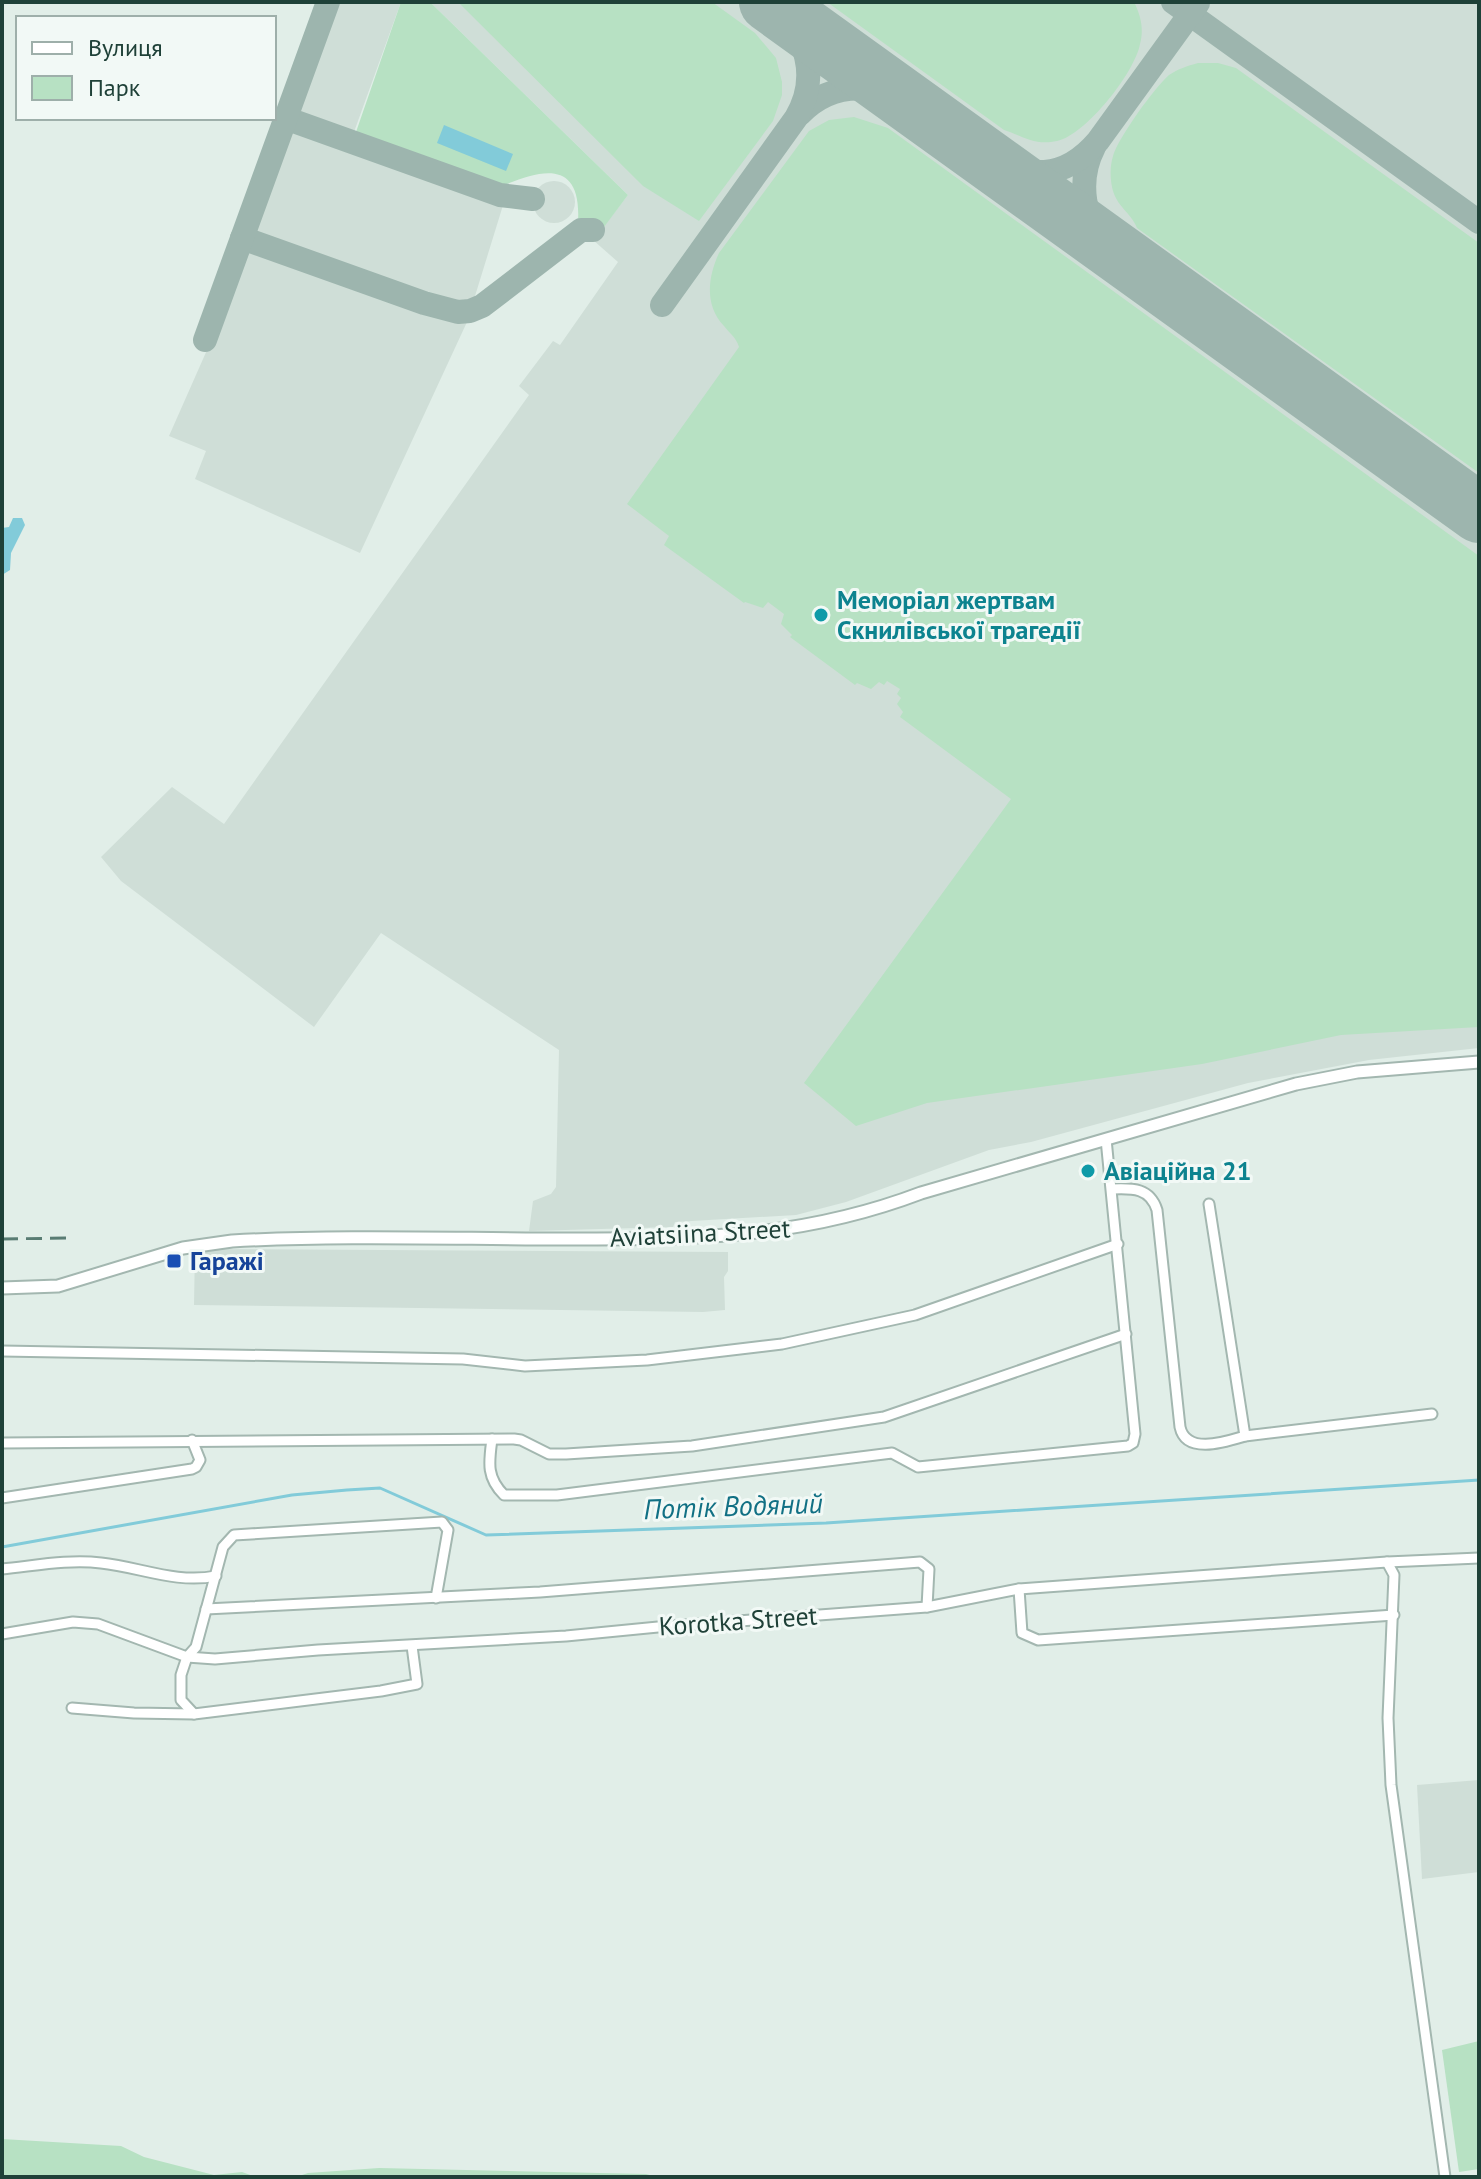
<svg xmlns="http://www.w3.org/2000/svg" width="1481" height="2179" viewBox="0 0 1481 2179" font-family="'PT Sans',sans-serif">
  <rect width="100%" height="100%" fill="#e1eee8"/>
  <g fill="#cfded7">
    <polygon points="337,2 401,2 354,132 298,111"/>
    <polygon points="430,2 1479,2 1479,1048 1369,1060 1248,1083 1031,1142 989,1150 846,1202 796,1215 675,1222 673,1227 529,1231 533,1201 551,1194 556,1187 559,1050 381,933 314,1027 121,881 101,857 172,787 224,824 529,395 519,386 553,341 560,345 618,262 593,240 628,195"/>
    <polygon points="293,129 504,202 467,322 360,553 195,479 206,451 169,436 226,307"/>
    <circle cx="554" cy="202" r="21"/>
    <polygon points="195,1249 728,1252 728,1271 724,1277 725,1310 703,1312 194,1305"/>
    <polygon points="1479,1780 1479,1872 1422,1879 1417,1785"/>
  </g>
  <g fill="#b7e1c3">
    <path d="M401,2H430L628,195L601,231L584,221L578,222C582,156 538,170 495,189L358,138L356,132Z"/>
    <polygon points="458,2 712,2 755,33 776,58 782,82 782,95 773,121 699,221 643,186"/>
    <path d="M827,2H1134C1141,16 1144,29 1140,44C1135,72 1086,135 1057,141C1035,146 1023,136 1004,130Z"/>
    <path d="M1198,63H1218L1236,68L1479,243V473L1137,228C1131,212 1116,207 1112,187C1110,176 1110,166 1113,156C1118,138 1155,87 1169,75C1178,69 1187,66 1198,63Z"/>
    <path d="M854,117L888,128L1479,556V1027L1341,1035L1202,1064L927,1103L856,1126L804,1083L1011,799L900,717L903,712L897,704L901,698L897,694L900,689L887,681L884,685L879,682L871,689L857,683L855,685L790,637L792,635L781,624L784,614L768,602L763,608L745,602L744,603L664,545L669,536L627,504L739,347C736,337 730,334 724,326C704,305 708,277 719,253L809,131L829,120Z"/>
    <polygon points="1479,2041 1479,2169 1459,2172 1442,2050"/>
    <polygon points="2,2139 121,2146 144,2157 214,2175 242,2172 256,2177 2,2177"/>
    <polygon points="379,2168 646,2174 657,2177 296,2177 308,2173"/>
  </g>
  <g fill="#82cbd9">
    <polygon points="444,125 513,154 506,171 437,143"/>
    <polygon points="13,518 22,518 25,525 11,553 10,570 2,575 2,528 9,527"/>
  </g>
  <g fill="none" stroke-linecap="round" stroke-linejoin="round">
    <polyline stroke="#82cbd9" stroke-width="3" points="2,1547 292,1495 347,1490 380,1488 486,1535 826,1523 1479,1480"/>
    <g stroke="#9db5ae" stroke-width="24">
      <polyline points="1173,2 1479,222"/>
      <path d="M800,114C830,83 866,83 903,99"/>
      <polyline points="285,118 500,195 533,199"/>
      <path d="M1094,147C1077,180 1082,223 1111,248"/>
      <path d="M984,157C1029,176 1062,183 1098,141L1198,3"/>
      <polyline points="242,238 424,303 458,312 470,311 482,306 581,230 593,230"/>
      <path d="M662,305L796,118C820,77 807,34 772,4"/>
      <polyline points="205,340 328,2"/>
    </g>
    <polyline stroke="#9db5ae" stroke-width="60" points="769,2 1479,513"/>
    <g stroke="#a3b7b0" stroke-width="13">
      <g id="minor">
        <path d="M1112,1189C1133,1188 1150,1188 1157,1210L1180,1427C1186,1455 1225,1442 1245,1436L1432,1414"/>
        <polyline points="1209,1204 1245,1436"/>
        <polyline points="2,1351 463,1359 525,1366 647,1360 782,1344 915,1315 1118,1244"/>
        <path d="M492,1439C489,1462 486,1477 504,1495H557L892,1453L918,1467L1128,1446L1133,1443L1135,1434L1106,1139"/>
        <polyline points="2,1443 514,1439 521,1440 549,1454 566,1454 692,1446 884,1417 1126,1334"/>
        <polyline points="2,1498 192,1469 196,1467 200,1460 192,1440"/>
        <polyline points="1387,1562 1394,1575 1388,1718 1391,1785 1445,2177"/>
        <path d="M2,1569C34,1566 68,1559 101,1563C140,1567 176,1584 216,1576"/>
        <polyline points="1019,1589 1022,1633 1038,1640 1394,1615"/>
        <polyline points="206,1609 540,1592 920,1562 929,1569 927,1607"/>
        <polyline points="2,1634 73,1622 98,1624 187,1657 215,1659 318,1650 566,1636 658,1627 927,1607 1019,1589 1387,1562 1479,1558"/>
        <polyline points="72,1708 134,1713 194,1714 381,1691 417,1684 412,1646"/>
        <polyline points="194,1714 181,1700 181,1675 187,1657 196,1647 223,1547 234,1535 442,1522 448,1530 436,1598"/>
      </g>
    </g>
    <g stroke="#a3b7b0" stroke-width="15">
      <path id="tertiary" d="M2,1288L58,1286L183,1248L232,1241C344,1235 456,1239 567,1239C694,1239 800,1239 921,1193L1296,1084L1357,1072L1479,1062"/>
    </g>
    <use href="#minor" stroke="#fff" stroke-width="9"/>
    <use href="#tertiary" stroke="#fff" stroke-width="11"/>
    <polyline stroke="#597c73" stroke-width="3" stroke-dasharray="16 8" stroke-linecap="butt" points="2,1239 66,1238"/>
  </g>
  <g fill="#0f9aa8" stroke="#f2f9f6" stroke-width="3">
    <circle cx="821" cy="615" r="8"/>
    <circle cx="1088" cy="1171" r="8"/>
  </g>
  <rect fill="#1a4fb4" stroke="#f2f9f6" stroke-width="3" x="166" y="1253" width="16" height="16" rx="4"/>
  <g text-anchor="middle" stroke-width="6" stroke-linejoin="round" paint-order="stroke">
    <g font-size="26" font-weight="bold" fill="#0d838f" stroke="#f2f9f6" text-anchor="start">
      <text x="837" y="609">Меморіал жертвам<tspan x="837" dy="30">Скнилівської трагедії</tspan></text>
      <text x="1104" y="1180">Авіаційна 21</text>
    </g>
    <g font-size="26" fill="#1f4138" stroke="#f2f9f6">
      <text transform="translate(700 1233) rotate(-3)" y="9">Aviatsiina Street</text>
      <text transform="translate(738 1621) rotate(-4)" y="9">Korotka Street</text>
    </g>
    <g font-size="26" font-weight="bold" fill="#164399" stroke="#f2f9f6" text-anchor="start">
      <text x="190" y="1270">Гаражі</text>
    </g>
    <g font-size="28" font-style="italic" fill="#117084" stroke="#f2f9f6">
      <text transform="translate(733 1506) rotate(-2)" y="10">Потік Водяний</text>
    </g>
  </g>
  <rect width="1481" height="2179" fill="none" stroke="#1f4138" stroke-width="8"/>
  <rect x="16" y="16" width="260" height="104" fill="#f2f9f6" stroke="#9eafaa" stroke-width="2"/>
  <rect x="32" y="42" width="40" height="12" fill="#ffffff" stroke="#9eafaa" stroke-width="2"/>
  <text x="88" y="56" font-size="24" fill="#1f4138">Вулиця</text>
  <rect x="32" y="76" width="40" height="24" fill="#b7e1c3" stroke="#9eafaa" stroke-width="2"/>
  <text x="88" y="96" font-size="24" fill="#1f4138">Парк</text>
</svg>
